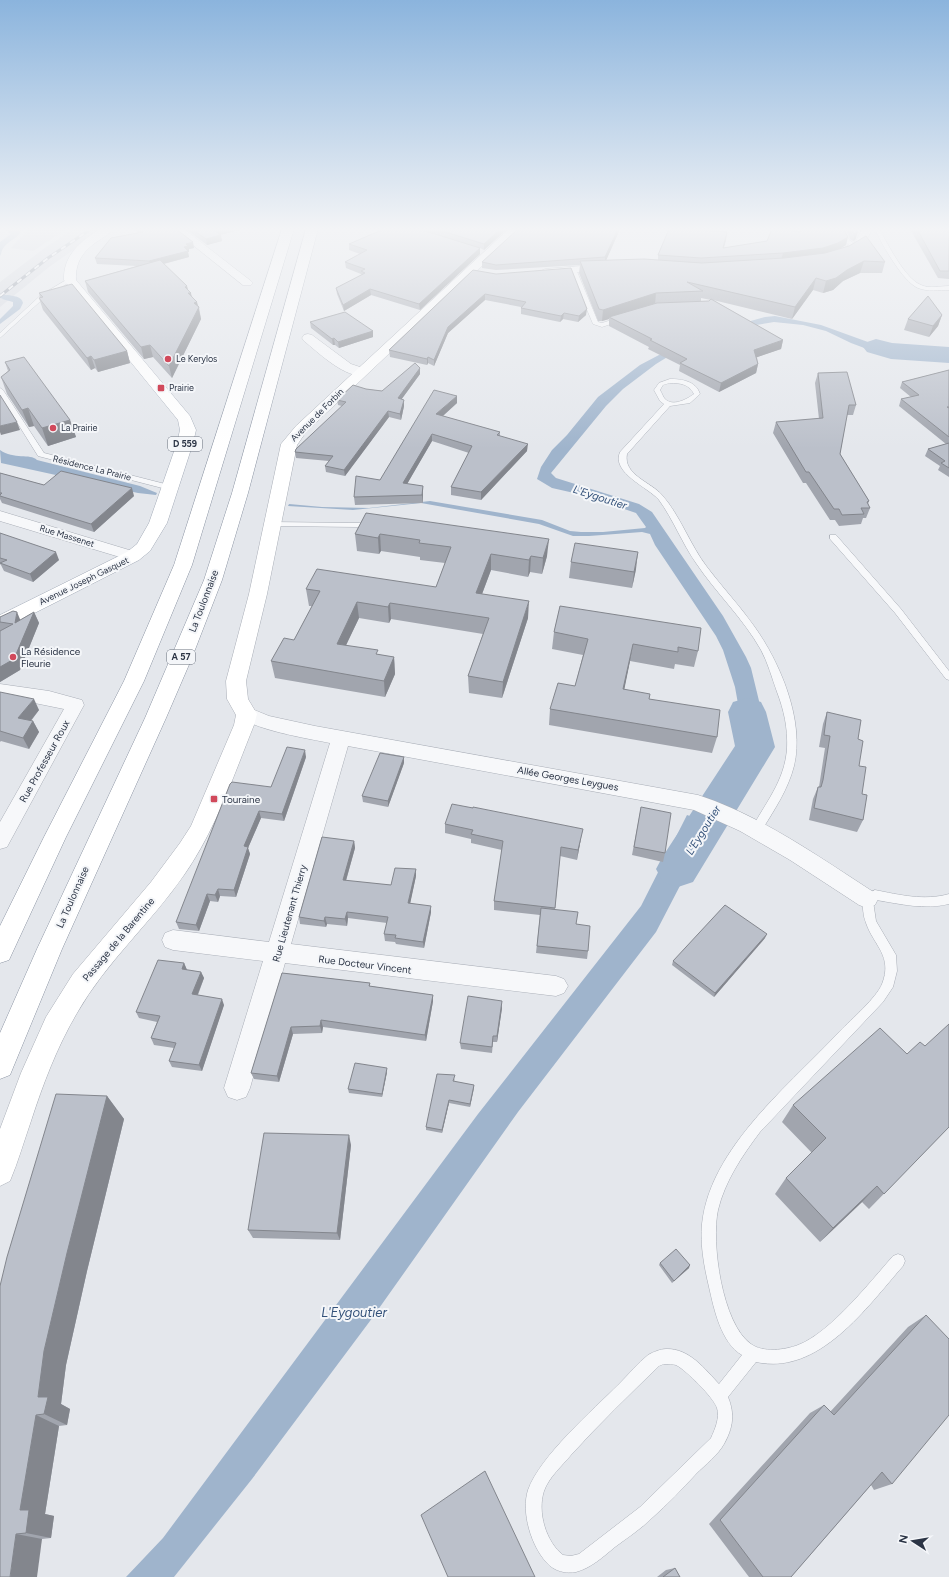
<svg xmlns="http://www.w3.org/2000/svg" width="949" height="1577" viewBox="0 0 949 1577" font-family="Figtree,sans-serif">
  <rect width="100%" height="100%" fill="#e4e7ec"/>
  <g fill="#d2d6de">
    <polygon points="29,229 67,229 33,251 11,248"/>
    <polygon points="74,229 103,229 49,267 0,307 0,282 46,247"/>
  </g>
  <g fill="#9fb4cc">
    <path d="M5,229H19L21,230C19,240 4,240 1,254L27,260L1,254L0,256V242L11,234Z"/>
    <path d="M7,295C13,296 22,296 23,303L20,309L0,324V319L13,306V302L2,299Z"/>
    <polygon points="775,316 821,325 879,346 900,350 927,348 936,358 890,354 867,349 851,343 826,331 803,325 774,322 750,326 669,356 656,364 623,389 606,406 551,473 556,478 639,504 652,512 723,616 746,657 751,668 768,738 739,789 719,785 736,777 741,772 744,766 749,746 740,715 735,687 723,650 716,636 655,545 650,534 642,532 589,536 573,536 539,524 421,503 353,510 288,506 289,504 322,507 369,508 430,501 542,520 570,531 581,532 603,532 645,528 646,527 636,513 583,495 552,488 537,479 541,467 552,450 567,435 598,397 640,365 676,346 722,329 765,317"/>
    <path d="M0,450C14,460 30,453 37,460L140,486L157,493L156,495L138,493L1,463Z"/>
    <polygon points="687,815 712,824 656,932 518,1112 370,1321 252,1479 174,1577 126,1577 163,1538 478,1114 641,906"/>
  </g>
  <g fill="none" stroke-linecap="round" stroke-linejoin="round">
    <polyline stroke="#9fb4cc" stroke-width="4" points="0,296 14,299"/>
    <g fill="#9fb4cc" fill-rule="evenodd">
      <polygon points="876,339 892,343 949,347 949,363 891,359 867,352 863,347 867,342"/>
      <polygon points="747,698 761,702 766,712 775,747 693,882 678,887 663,882 656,869 663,856 735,746 728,712 733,702"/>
    </g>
    <g stroke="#a9aeb7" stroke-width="1">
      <g id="lane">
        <path d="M840,229H844L849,240L858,246V248C847,248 842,238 840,229Z"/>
        <path d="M875,229H879C888,244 905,279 921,285C930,289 940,286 949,286V290C939,290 928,292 918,288C903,282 881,243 875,229Z"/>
        <polygon points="573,267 576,269 598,322 602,323 621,317 623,318 623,320 602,327 593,324 570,269"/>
        <polygon points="68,279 73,280 45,297 0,338 0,333 41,295"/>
        <path d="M670,379C682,379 696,381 700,394L690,403L670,406L627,454C623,475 651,482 662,495C680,515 690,545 707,567C722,587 740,606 754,626C780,662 805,721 794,766C788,790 773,812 760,833L756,834L752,833L751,830C765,803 785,781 787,748C788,729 784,710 777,692C772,678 768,663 761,650C743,618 716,593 696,563C682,543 673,519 659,500C648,487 611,473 620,452L664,404L660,401L654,390L659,383ZM670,383C680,383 689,384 694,394C687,399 673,407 665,399C663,397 662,393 660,390L663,385Z"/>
        <polygon points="0,388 3,390 44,453 173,486 174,488 170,490 38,456 0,395"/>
        <polygon points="270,522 359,523 373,525 377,527 373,529 359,527 273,526 269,524"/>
        <polygon points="830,535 836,535 901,609 949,671 949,680 946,679 895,613 830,539"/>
        <path d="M875,890C900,895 924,901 949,894V904C924,910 901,904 876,900L873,901L876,921L896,955L897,971L893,987L883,1002L760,1132C742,1156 725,1181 718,1210C711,1242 722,1324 751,1344C763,1353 785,1350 798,1345C830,1333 870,1282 893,1256L898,1254L903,1256L905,1261L903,1266C867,1307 819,1376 756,1362L728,1397C735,1414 733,1428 724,1444C718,1455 705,1465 696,1474C682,1489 668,1504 652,1518C641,1529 627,1538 615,1547C603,1557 591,1568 576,1572C566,1574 554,1571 547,1563C531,1546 521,1512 528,1490C540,1456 593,1410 619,1384C629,1374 638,1363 648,1355C653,1352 661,1349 666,1349C689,1348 705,1369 719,1384L742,1355C721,1343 714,1309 709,1287C704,1266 700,1244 702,1224C710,1147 791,1084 840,1031C851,1020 877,997 882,984C893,956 874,946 866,923C863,916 863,907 862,899L863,896ZM664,1364C668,1364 673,1364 676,1365C686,1370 714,1398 717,1408C720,1418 715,1429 711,1438L640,1507L579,1554L571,1556L563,1555C546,1542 537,1512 544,1491C549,1477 562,1466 571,1455C599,1424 629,1395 659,1366Z"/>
      </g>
    </g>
    <g stroke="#a9aeb7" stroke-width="1">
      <g id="street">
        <polygon points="173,229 184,229 251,281 253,283 251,285 243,285"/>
        <polygon points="862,229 872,229 864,245 845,256 837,256 836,254 837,252 856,241"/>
        <polygon points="607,264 613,267 611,269 545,275 539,272 545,269"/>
        <path d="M308,334L312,335L351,364L366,369L367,372L366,375C346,380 318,352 304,341L302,338L304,335Z"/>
        <polygon points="0,511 139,553 141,556 139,559 133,561 0,521"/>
        <polygon points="0,684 49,691 82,700 84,705 7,847 0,849 0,822 64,709 0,696"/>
        <path d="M247,707L269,716L315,726L698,795C762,816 819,857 875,893L878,899L875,905L867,908L859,905L790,860L740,831L694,810L348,746L291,944L556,976L564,979L568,986L564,993L556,996L285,963L250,1088L246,1097L237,1100L228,1097L224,1088L263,961L173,950L165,947L162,940L165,933L173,930L269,942L330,743C311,739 247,729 238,714L240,709Z"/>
      </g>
    </g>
    <g stroke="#a9aeb7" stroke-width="1">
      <path id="secondary" d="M509,229H521L306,432L297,445L267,594L246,681L248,699L257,714L254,725C233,777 216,829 184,875C151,923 106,962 77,1013C57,1047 43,1084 31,1121C24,1141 18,1162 10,1181L0,1186V1129L21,1073L46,1017L73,974L151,882L180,843L191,826L234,725L236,715L227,699L226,681L249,594L281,444L296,426Z"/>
    </g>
    <g stroke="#a3abb8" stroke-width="1">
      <path id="primary" d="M100,229H113C110,233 105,236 101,239C85,249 75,260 76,280L190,416L196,430L193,443L167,523L150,551L139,560L7,627L0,629V615L127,552L137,544L149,523L177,443L180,430L178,420L64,280C63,255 81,241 100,229Z"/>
    </g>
    <g stroke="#8b94a3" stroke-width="1">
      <g id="highway">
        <polygon points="282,229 294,229 192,565 144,681 66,837 9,960 0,963 0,926 44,837 124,681 174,565"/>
        <polygon points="306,229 318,229 248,493 222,580 191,660 166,718 62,949 10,1075 0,1079 0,1033 37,949 145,718 204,580 232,493"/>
      </g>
    </g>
    <use href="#lane" fill="#f7f8fa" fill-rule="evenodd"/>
    <use href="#street" fill="#f7f8fa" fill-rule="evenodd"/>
    <use href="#secondary" fill="#fff" fill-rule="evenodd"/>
    <use href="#primary" fill="#fff" fill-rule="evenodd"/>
    <use href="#highway" fill="#fff" fill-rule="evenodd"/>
    <g stroke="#7d8696" stroke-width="3">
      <polyline id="rail" points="0,296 48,258 91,229"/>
    </g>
    <use href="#rail" stroke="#f4f6f9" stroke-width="2" stroke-dasharray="5.5" stroke-linecap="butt"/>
  </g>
  <g fill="#a1a5ae" fill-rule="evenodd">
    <polygon points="134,229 176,229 194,248 189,249 189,252 188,252 189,257 164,264 188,290 199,307 201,319 172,378 153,357 144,359 88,292 85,281 137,266 97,264 95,258 138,232"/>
    <polygon points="186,229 243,229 220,235 222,241 207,245"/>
    <polygon points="384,229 507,229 484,250 480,248 480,254 420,310 371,295 344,311 337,294 336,288 362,275 361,274 346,268 345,262 360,254 349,250 349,244"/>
    <path d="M518,229H620L606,260H658V255L726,240L724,248L767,241L772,229H797L795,231L846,245L839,249L885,262L882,273H860L843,281L833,290L823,293L813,290L792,319L713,300L783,340L781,349L757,357L758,364L756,373L719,392L679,371L680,365L648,349L649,347L609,326V319L602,321H598L579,273L580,265L496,270L482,268V262ZM701,298L711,300L709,301H701Z"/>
    <polygon points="846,229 856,229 856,238 855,240 853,241 850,239"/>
    <polygon points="910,229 949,229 949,279 938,278"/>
    <polygon points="473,270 586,315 578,322 563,319 560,322 521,314 521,307 485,300 448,333 434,366 428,363 427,365 390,357 389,350"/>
    <polygon points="39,293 127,351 130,363 98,372 95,368 91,370 43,310 39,298 40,298"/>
    <polygon points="942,315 938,326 929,337 904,330 908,319"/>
    <polygon points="310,322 373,331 373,337 339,348 335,345 333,345 311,328"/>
    <polygon points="5,362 70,420 76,437 48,446 34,426 29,427 7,394 1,377 8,371"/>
    <polygon points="420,368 420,374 401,400 404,406 401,420 389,417 345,476 326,472 325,466 329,461 296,458 295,452 342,406 338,405 337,400 366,389 382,391"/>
    <polygon points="949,370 949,477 938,470 940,466 925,456 928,449 946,444 899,406 901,399 911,397 900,388 902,382"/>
    <polygon points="818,373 856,405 853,415 847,415 840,454 869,501 868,504 870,508 866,518 863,518 861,524 839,526 835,520 830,520 806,483 803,483 773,433 776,422 819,419 815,383"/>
    <polygon points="457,396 457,403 443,416 500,432 500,436 527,451 481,500 451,495 451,487 469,453 432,441 407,484 423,486 423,503 355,505 354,497 380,480"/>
    <polygon points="0,473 44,485 134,496 94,532 2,503 0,499"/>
    <polygon points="366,513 547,556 542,574 530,572 528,577 491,570 482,594 528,618 502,698 469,693 468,676 483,634 391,619 389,623 359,618 346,645 379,655 394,657 395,674 385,697 275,678 271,661 294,640 312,606 309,606 306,589 436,587 445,563 420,560 420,557 381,551 379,554 357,551 355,534"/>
    <polygon points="0,533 59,560 33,582 4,571 1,565 0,564"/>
    <polygon points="571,562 636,569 632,588 569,578"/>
    <polygon points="560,606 698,651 694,667 675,664 674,669 630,661 624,689 649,699 717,737 712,753 549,725 550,709 575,686 583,655 552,649 554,632"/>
    <polygon points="34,612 39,623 20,670 0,682 0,617 20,620"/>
    <polygon points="0,692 39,710 31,721 33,721 39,732 29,749 1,741 0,742"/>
    <polygon points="827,712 858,739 859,766 862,794 863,820 857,832 809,820 813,799 818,787 819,787 825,748 819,747 823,724"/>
    <polygon points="306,757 284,821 261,818 248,848 250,854 236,897 220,896 218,902 210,901 199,931 179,929 176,922 271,787"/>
    <polygon points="404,763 388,807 363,802 362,796"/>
    <polygon points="641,807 665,853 663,862 632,855"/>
    <polygon points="445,824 581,838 577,860 560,856 555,910 576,924 588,951 587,959 536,953 540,915 494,910 494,901 502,850 471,843 471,839 445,833"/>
    <polygon points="354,841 355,848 346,881 391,885 416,876 410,903 431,912 424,948 396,944 395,942 385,941 384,934 387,923 348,918 347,926 327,924 326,927 300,924 299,917"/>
    <polygon points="765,938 714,997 672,965 673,961"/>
    <polygon points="184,963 187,970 201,972 204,978 198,995 224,1005 202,1071 172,1067 169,1061 174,1048 154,1045 151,1038 157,1022 139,1018 136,1012"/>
    <polygon points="282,973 370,983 370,986 433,995 433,1001 426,1041 323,1027 322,1033 293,1034 279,1082 254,1079 251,1073"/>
    <polygon points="502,1008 497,1042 493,1042 492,1053 461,1049 460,1043"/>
    <polygon points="387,1072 382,1097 349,1093 348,1089"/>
    <polygon points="455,1078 454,1082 474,1085 470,1107 449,1103 442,1133 426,1130 426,1127"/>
    <polygon points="107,1096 124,1119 87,1271 66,1365 61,1404 70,1409 67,1425 59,1426 45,1514 54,1516 51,1538 42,1539 0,1577 0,1286"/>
    <polygon points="793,1105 949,1127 869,1209 862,1202 820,1242 775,1194 786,1178 812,1153 782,1122"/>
    <polygon points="351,1145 340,1240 253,1238 248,1230"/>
    <polygon points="660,1263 689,1268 672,1283 659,1265"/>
    <polygon points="926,1315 892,1484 874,1490 871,1485 791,1577 749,1577 709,1524 810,1413 824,1405 830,1412 908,1327"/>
    <polygon points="675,1568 680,1577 657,1577 666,1570"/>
  </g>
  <g fill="#83868d">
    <polygon points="220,229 243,229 215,236 214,230"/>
    <polygon points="501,229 507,229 484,250 484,244"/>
    <polygon points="618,229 620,229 605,263 605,257"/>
    <polygon points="858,231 856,238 855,240 853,241 855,234"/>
    <polygon points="727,232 726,240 721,255 723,248"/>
    <polygon points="221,235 222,241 207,245 206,239"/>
    <polygon points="848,237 846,245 836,251 821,256 781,261 783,253"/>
    <polygon points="193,242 194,248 189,249 189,252 188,252 189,257 151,267 149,261 184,247 186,244"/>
    <polygon points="480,248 480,254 420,310 419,304"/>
    <polygon points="864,261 860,273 843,281 833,290 823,293 826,281 847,270"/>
    <polygon points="816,278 813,290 792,319 795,307"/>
    <polygon points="187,286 189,293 191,293 193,304 185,287"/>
    <polygon points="370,289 371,295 344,311 343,305"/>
    <polygon points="656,293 655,305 609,317 609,319 602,321 603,310"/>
    <polygon points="485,294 485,300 448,333 434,366 434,360 448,327"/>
    <polygon points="197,302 201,319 172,378 169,366 194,303"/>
    <polygon points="587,309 586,315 578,322 579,316"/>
    <polygon points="564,313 563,319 560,322 561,316"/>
    <polygon points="942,315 938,326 929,337 933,326"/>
    <polygon points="373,331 373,337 339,348 338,342"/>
    <polygon points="334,338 335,345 333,345 332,339"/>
    <polygon points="783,340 781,349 752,359 754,350"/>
    <polygon points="150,345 153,357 144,359 141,347"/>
    <polygon points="127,351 130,363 98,372 94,360"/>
    <polygon points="91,356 95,368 91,370 87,358"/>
    <polygon points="428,357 428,363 427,365 427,359"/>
    <polygon points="758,364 756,373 719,392 721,383"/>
    <polygon points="420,368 420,374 398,404 398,398"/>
    <polygon points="457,396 457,403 437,421 436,414"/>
    <polygon points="404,400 404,406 401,420 400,414"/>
    <polygon points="28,408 34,426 29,427 22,410"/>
    <polygon points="388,411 389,417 345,476 344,470"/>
    <polygon points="70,420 76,437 48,446 42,428"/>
    <polygon points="17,422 20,430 1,435 0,432 0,426"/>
    <polygon points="432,434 432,441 403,491 403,483"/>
    <polygon points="528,444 527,451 481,500 481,492"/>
    <polygon points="423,486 423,503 422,495"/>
    <polygon points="132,488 134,496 94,532 91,524"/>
    <polygon points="380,534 381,551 379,554 378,538"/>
    <polygon points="549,539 547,556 542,574 543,558"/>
    <polygon points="56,552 59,560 33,582 30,574"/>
    <polygon points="638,552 636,569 632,588 634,572"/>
    <polygon points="491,554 491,570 476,610 476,593"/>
    <polygon points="531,556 530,572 528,577 529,560"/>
    <polygon points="529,601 528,618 502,698 503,682"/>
    <polygon points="357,602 359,618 339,660 337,644"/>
    <polygon points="390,603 391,619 389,623 388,607"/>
    <polygon points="17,612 22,624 15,623"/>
    <polygon points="34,612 39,623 20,670 0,682 0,667"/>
    <polygon points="633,644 630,661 621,706 623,689"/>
    <polygon points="394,657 395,674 385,697 384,681"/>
    <polygon points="34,699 39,710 24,729 18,718"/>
    <polygon points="33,721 39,732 29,749 23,738"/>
    <polygon points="305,750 306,757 284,821 282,814"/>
    <polygon points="404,757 404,763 388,807 388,801"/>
    <polygon points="259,811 261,818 248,848 250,854 236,897 234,890 244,846"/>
    <polygon points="583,829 581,838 577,860 578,850"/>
    <polygon points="354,841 355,848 344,887 343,880"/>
    <polygon points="416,869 416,876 409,909 408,903"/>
    <polygon points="218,889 220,896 218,902 215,895"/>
    <polygon points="207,894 210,901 199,931 196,925"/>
    <polygon points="431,906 431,912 424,948 423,942"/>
    <polygon points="347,912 348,918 347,926 345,919"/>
    <polygon points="325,917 327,924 326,927 324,921"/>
    <polygon points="767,934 765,938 714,997 715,993"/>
    <polygon points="184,963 187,970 185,976 182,969"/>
    <polygon points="201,972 204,978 195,1001 192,994"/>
    <polygon points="433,995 433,1001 426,1041 425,1035"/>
    <polygon points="222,999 224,1005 202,1071 199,1065"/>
    <polygon points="502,1001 502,1008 497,1042 497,1036"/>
    <polygon points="321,1020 323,1027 322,1033 320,1026"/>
    <polygon points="291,1027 293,1034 279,1082 277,1076"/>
    <polygon points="387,1068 387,1072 382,1097 382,1094"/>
    <polygon points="474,1085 474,1088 470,1107 470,1104"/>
    <polygon points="107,1096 124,1119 87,1271 66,1365 61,1404 70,1409 67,1425 44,1414 38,1397 44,1351 67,1253"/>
    <polygon points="449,1100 449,1103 442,1133 442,1130"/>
    <polygon points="349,1135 351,1145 340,1240 337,1233"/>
    <polygon points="877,1186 862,1202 820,1242 833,1228"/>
    <polygon points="690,1265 689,1268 672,1283"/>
    <polygon points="36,1415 59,1426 45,1514 54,1516 51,1538 26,1533 20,1510"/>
    <polygon points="16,1534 42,1539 37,1577 10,1577"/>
  </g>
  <g fill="#bbc0ca" stroke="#83868d">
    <polygon points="139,229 176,229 193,242 186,244 188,246 184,247 188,251 149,261 95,258 111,238 143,232"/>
    <polygon points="192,229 220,229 214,230 221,235 206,239"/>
    <polygon points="384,229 419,229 480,248 419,304 370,289 343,305 336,288 365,273 361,271 365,269 345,262 367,250 349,244"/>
    <polygon points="436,229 501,229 484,244"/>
    <polygon points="518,229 618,229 605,257 496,265 482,262"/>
    <polygon points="669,229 692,229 727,232 723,248 767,241 772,229 795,229 794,231 800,232 801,229 843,229 848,237 838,243 823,248 783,253 701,258 658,255"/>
    <polygon points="851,229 856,229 858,231 855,234 852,232"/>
    <polygon points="917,229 949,229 949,271 940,271"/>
    <polygon points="866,236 885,262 864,261 847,270 836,278 826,281 816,278 795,307 687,282 703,291 656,293 603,310 599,309 580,261 644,259 702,263 784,258 825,253 849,246"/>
    <polygon points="160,260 187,286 185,287 191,293 188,293 197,302 194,303 199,307 169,366 150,345 141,347 85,281"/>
    <polygon points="571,268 587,309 579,316 564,313 561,316 521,308 526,302 485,294 448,327 434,360 428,357 427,359 389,350 473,270 496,274"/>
    <polygon points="72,284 127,351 94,360 91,356 87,358 39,298 43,297 39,293"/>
    <polygon points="928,296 942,315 933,326 908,319"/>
    <polygon points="711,299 783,340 754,350 758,364 721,383 680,363 687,359 650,340 652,339 609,317 657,303 709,301"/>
    <polygon points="345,312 373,331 338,342 334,338 332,339 310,322"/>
    <polygon points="24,357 70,420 42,428 28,408 22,410 1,377 10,370 5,362"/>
    <polygon points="415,363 420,368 398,398 404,400 400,414 388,411 344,470 325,466 333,456 295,452 296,449 346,402 337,400 353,385 366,389 382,391"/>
    <polygon points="949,370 949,407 947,407 949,408 949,437 901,399 919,395 902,382"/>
    <polygon points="847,372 856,405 849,405 840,454 869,501 867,502 870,508 861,508 864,514 842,515 839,509 834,509 809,472 806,472 776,422 823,418 818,373"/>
    <polygon points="434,390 457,396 436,414 500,432 497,435 528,444 481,492 451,487 472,446 432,434 403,483 423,486 422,495 354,497 356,476 380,480"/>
    <polygon points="0,395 17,422 0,426"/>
    <polygon points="949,443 949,468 941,463 945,461 928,449"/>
    <polygon points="61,471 132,488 91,524 0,496 0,495 2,493 0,493 0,473 44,485"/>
    <polygon points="366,513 549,539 543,558 531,556 529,560 491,554 476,593 529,601 503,682 468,676 489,618 390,603 388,607 357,602 337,644 378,650 376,654 394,657 384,681 271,661 284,638 294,640 320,591 306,589 317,569 436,587 451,547 419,543 420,540 380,534 378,538 355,534"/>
    <polygon points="0,533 56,552 30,574 0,563 7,560 0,558"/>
    <polygon points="575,543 638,552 634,572 571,562"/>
    <polygon points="560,606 701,628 698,651 678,647 678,652 633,644 623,689 650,694 649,699 720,710 717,737 550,709 558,683 575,686 588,639 554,632"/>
    <polygon points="13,611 17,612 15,623 34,612 14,659 0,667 0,631 13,624 0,622 0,617"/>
    <polygon points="0,692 34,699 18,718 33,721 23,738 0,731"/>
    <polygon points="827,712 861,720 858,739 863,741 859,766 866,767 862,794 867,795 863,820 814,808 818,787 821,787 823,780 830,736 824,735"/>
    <polygon points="287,747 305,750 282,814 259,811 244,846 248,847 234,890 218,889 215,895 207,894 196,925 176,922 230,784 232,782 271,787"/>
    <polygon points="380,753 404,757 388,801 362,796"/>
    <polygon points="452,804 473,808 473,807 583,829 578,850 561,847 555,908 494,901 503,841 471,834 473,830 445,824"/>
    <polygon points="641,807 671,813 665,853 634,847"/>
    <polygon points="322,837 354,841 343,880 391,885 395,868 416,869 408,903 431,906 423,942 395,938 396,935 384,934 388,917 347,912 345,919 325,917 324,921 299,917"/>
    <polygon points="725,905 767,934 715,993 673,961"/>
    <polygon points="541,908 578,912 576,924 590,926 588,951 537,946"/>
    <polygon points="158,960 184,963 182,969 201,972 192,994 222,999 199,1065 169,1061 176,1043 151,1038 160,1016 136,1012"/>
    <polygon points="282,973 370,983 369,986 433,995 425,1035 321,1020 320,1026 291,1027 277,1076 251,1073"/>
    <polygon points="468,996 502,1001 497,1036 493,1036 492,1047 460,1043"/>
    <polygon points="949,1024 949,1127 884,1194 877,1186 833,1228 786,1178 826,1138 793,1105 880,1028 907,1054 920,1042 925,1046"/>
    <polygon points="355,1063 387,1068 382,1094 348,1089"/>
    <polygon points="437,1074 455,1075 453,1081 474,1085 470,1104 449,1100 442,1130 426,1127"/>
    <polygon points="56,1094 107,1096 67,1253 44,1351 38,1397 48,1397 44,1414 36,1415 20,1510 29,1510 26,1533 16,1534 10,1577 0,1577 0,1286 7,1257"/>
    <polygon points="264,1133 349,1135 337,1233 248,1230"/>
    <polygon points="676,1249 690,1265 674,1281 660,1263"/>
    <polygon points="926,1315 949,1339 949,1415 892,1484 882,1472 791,1577 763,1577 720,1520 824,1405 834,1415"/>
    <polygon points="485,1471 535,1577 448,1577 421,1515"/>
    <polygon points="675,1568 680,1577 663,1577"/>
  </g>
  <linearGradient id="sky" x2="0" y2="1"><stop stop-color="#8bb4dd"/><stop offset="0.51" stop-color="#f3f4f6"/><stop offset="1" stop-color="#f3f4f6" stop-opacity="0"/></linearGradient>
  <rect width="949" height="449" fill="url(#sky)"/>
  <g fill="#d1495b" stroke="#f4f6f9" stroke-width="1.5">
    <circle cx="168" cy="359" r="4"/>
    <rect x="157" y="384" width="8" height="8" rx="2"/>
    <circle cx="53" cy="428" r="4"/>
    <circle cx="13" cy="657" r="4"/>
    <rect x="210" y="795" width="8" height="8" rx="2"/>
  </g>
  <g text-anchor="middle" stroke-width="4" stroke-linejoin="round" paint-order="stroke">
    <g font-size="9" fill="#2b3445" stroke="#f4f6f9" text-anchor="start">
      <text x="176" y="362">Le Kerylos</text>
      <text x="169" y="391">Prairie</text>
      <text x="61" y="431">La Prairie</text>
    </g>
    <g font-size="9" fill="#2b3445" stroke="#f4f6f9">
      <text transform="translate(317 415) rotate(-45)" y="3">Avenue de Forbin</text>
      <text transform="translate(92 468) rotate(14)" y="3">Résidence La Prairie</text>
      <text transform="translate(67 536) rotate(17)" y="3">Rue Massenet</text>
      <text transform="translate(84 581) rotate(-26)" y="3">Avenue Joseph Gasquet</text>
    </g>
    <g fill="#f4f6f9" stroke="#676e7b" stroke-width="1">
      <rect x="168" y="437" width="34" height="14" rx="3"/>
      <rect x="167" y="650" width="28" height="14" rx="3"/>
    </g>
    <g font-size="9" font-weight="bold" fill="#2b3445">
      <text x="185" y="447">D 559</text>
      <text x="181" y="660">A 57</text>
    </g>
    <g font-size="10" fill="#2b3445" stroke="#f4f6f9">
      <text transform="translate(203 601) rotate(-69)" y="4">La Toulonnaise</text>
      <text transform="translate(44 761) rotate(-61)" y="4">Rue Professeur Roux</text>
      <text transform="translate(568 778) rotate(10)" y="4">Allée Georges Leygues</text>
      <text transform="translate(72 897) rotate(-66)" y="4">La Toulonnaise</text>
      <text transform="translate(289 913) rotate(-74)" y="4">Rue Lieutenant Thierry</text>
      <text transform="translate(118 939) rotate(-50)" y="4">Passage de la Barentine</text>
      <text transform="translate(365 964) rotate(7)" y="4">Rue Docteur Vincent</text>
    </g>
    <g font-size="10" fill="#2b3445" stroke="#f4f6f9" text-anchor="start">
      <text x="21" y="655">La Résidence<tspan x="21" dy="12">Fleurie</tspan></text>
      <text x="222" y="803">Touraine</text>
    </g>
    <g font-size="11" font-style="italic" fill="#34527a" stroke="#f4f6f9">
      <text transform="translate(600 497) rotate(18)" y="4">L'Eygoutier</text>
      <text transform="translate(703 830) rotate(-58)" y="4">L'Eygoutier</text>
    </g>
    <g font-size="13" font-style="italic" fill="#34527a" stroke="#f4f6f9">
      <text x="354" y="1317">L'Eygoutier</text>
    </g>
  </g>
  <g transform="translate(913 1541) rotate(282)" stroke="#f4f6f9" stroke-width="3" paint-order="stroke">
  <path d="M0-3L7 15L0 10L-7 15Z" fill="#2b3445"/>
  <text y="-6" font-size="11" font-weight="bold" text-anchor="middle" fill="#2b3445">N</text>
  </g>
</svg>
